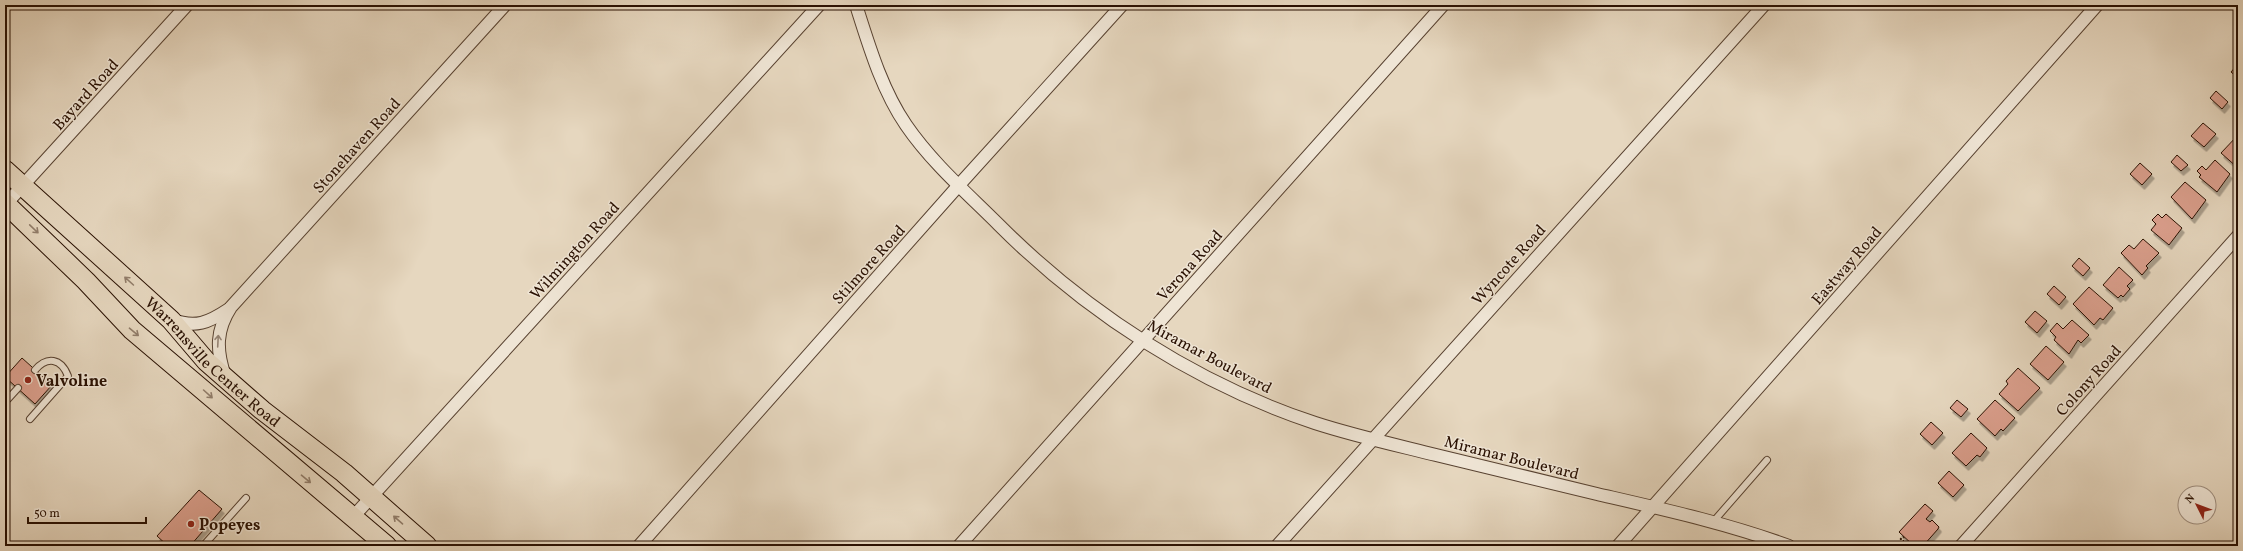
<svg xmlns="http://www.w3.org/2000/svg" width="2243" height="551" viewBox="0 0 2243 551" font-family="Vollkorn,serif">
  <defs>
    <filter id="shadow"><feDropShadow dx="2.5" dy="4.5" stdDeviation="0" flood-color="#0004"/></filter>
  </defs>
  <rect width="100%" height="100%" fill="#e6d7bf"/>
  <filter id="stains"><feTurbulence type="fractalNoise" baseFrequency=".005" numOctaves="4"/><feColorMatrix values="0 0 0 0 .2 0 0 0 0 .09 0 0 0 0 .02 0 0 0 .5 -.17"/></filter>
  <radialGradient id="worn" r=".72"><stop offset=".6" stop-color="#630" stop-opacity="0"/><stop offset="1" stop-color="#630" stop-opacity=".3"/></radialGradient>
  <g fill="#dca08e" stroke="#291002" filter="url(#shadow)">
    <polygon points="2238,64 2238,78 2231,72"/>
    <polygon points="2216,91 2228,102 2222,109 2210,98"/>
    <polygon points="2203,123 2216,134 2204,147 2191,136"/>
    <polygon points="2238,135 2238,168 2221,153"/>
    <polygon points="2177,155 2188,165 2181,171 2171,162"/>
    <polygon points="2215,160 2230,174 2217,192 2199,177 2201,175 2197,171 2202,166 2206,170"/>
    <polygon points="2140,163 2152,174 2142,185 2130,174"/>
    <polygon points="2185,182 2206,200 2192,219 2171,197"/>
    <polygon points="2158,214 2162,218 2166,214 2182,228 2169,245 2151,230 2156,224 2152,220"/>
    <polygon points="2143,239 2159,253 2146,266 2148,268 2142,275 2121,253 2129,245 2134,249"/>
    <polygon points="2079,258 2090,268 2083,276 2072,266"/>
    <polygon points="2119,267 2133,280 2127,286 2130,289 2123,297 2121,295 2118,298 2103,285"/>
    <polygon points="2054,286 2066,297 2059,305 2047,294"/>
    <polygon points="2089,287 2113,308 2103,320 2100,318 2094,325 2073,304"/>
    <polygon points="2035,311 2047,321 2037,333 2025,322"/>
    <polygon points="2072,320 2089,335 2081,343 2078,340 2069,354 2054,340 2056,337 2050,331 2057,323 2063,329"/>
    <polygon points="2046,346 2064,362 2048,380 2030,364"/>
    <polygon points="22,358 52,385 35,404 5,377"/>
    <polygon points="2018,368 2040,388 2018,411 1999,394 2008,384 2006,381"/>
    <polygon points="1957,400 1968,409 1961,417 1950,408"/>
    <polygon points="1995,400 2015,418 2003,431 2001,429 1995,436 1977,419"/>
    <polygon points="1931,422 1943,433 1932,445 1920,434"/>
    <polygon points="1971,433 1987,448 1980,457 1977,455 1966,466 1952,453"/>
    <polygon points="1949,471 1964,485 1953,497 1938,483"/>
    <polygon points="199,490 222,509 190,546 168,546 157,536"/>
    <polygon points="1925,504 1933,511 1926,519 1930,522 1932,520 1939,527 1938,529 1923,546 1914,546 1899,532"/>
  </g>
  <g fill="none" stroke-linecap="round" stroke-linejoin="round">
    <g stroke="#584231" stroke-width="8">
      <g id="lane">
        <polyline points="8,399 18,388"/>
        <path d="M30,419L68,376C61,358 47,356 35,370"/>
        <polyline points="1713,522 1767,460"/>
        <polyline points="203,546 246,498"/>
      </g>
    </g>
    <g stroke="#584231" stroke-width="14">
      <g id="street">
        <path d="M856,5C869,46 882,90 906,125C932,163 968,194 999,225C1087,313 1197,384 1315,423C1355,436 1396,445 1436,455C1490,468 1543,481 1597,494C1662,509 1726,523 1789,546"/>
        <polyline points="6,204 187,5"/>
        <path d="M172,320C196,328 208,323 229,309"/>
        <path d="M225,376C216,350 216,330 231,307L505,5"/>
        <polyline points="353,517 819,5"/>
        <polyline points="639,546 959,185 1122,5"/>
        <polyline points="959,546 1443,5"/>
        <polyline points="1277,546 1764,5"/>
        <polyline points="1618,546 2097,5"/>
        <polyline points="1961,546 2238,236"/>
      </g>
    </g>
    <g stroke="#291002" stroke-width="21">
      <g id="primary">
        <path id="s1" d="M5,170L171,320L206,361L262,410L344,473L427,546"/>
        <polyline points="5,203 86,281 132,330 387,546"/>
      </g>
    </g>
    <polyline stroke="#291002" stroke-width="2.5" stroke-dasharray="1 2" stroke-linecap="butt" points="1904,537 1901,539 1908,546"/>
    <use href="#lane" stroke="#efe5d5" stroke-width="6"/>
    <use href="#street" stroke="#efe5d5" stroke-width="12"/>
    <use href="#primary" stroke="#e6d7bf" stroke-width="19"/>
  </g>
  <defs><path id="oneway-shaft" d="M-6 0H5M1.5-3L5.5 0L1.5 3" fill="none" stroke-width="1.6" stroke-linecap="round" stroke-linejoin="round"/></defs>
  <g stroke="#917d6a">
    <use href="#oneway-shaft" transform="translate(34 229) rotate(44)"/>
    <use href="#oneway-shaft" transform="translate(129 281) rotate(-138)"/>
    <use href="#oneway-shaft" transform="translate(134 332) rotate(40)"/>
    <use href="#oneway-shaft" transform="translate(208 394) rotate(42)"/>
    <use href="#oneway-shaft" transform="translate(306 479) rotate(40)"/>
    <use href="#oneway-shaft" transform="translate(398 520) rotate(-139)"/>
  </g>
  <use stroke="#968576" href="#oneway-shaft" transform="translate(218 341) rotate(-87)"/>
  <g fill="#8f2418" stroke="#efe5d5" stroke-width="1.5">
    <circle cx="28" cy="380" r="4"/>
    <circle cx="191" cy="524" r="4"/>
  </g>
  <g text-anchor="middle" stroke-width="3" stroke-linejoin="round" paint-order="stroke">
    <g font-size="16" fill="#291002" stroke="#efe5d5">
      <text transform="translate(85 94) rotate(-48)" y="6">Bayard Road</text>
      <text transform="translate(356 145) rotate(-48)" y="6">Stonehaven Road</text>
      <text transform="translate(574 250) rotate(-48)" y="6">Wilmington Road</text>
      <text transform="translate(868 264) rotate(-48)" y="6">Stilmore Road</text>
      <text transform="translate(1508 264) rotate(-48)" y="6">Wyncote Road</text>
      <text transform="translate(1189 265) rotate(-48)" y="6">Verona Road</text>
      <text transform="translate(1846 265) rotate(-49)" y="6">Eastway Road</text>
      <text transform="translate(1210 356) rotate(28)" y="6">Miramar Boulevard</text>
      <text dy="6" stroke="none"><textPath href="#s1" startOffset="283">Warrensville Center Road</textPath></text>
      <text transform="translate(2088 380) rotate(-48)" y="6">Colony Road</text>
      <text transform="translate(1512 457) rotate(14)" y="6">Miramar Boulevard</text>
    </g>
    <g font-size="16" font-weight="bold" fill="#291002" stroke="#efe5d5" text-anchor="start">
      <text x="36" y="386">Valvoline</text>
      <text x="199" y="530">Popeyes</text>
    </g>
  </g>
  <rect width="2243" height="551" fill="none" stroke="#e6d7bf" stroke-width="20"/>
  <rect x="6" y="6" width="2231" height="539" fill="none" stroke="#291002" stroke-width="2"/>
  <rect x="10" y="10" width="2223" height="531" fill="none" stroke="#291002"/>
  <g transform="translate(2197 505) rotate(312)"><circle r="19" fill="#efe5d5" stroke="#a09081"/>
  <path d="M0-3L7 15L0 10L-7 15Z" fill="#8f2418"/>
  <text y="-6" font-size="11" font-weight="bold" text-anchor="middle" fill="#291002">N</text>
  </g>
  <path d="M28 517v6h118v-6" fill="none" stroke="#291002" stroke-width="2"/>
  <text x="34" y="517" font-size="12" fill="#291002" stroke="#efe5d5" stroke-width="3" paint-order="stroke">50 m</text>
  <rect width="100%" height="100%" filter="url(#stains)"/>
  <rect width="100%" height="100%" fill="url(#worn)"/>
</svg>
